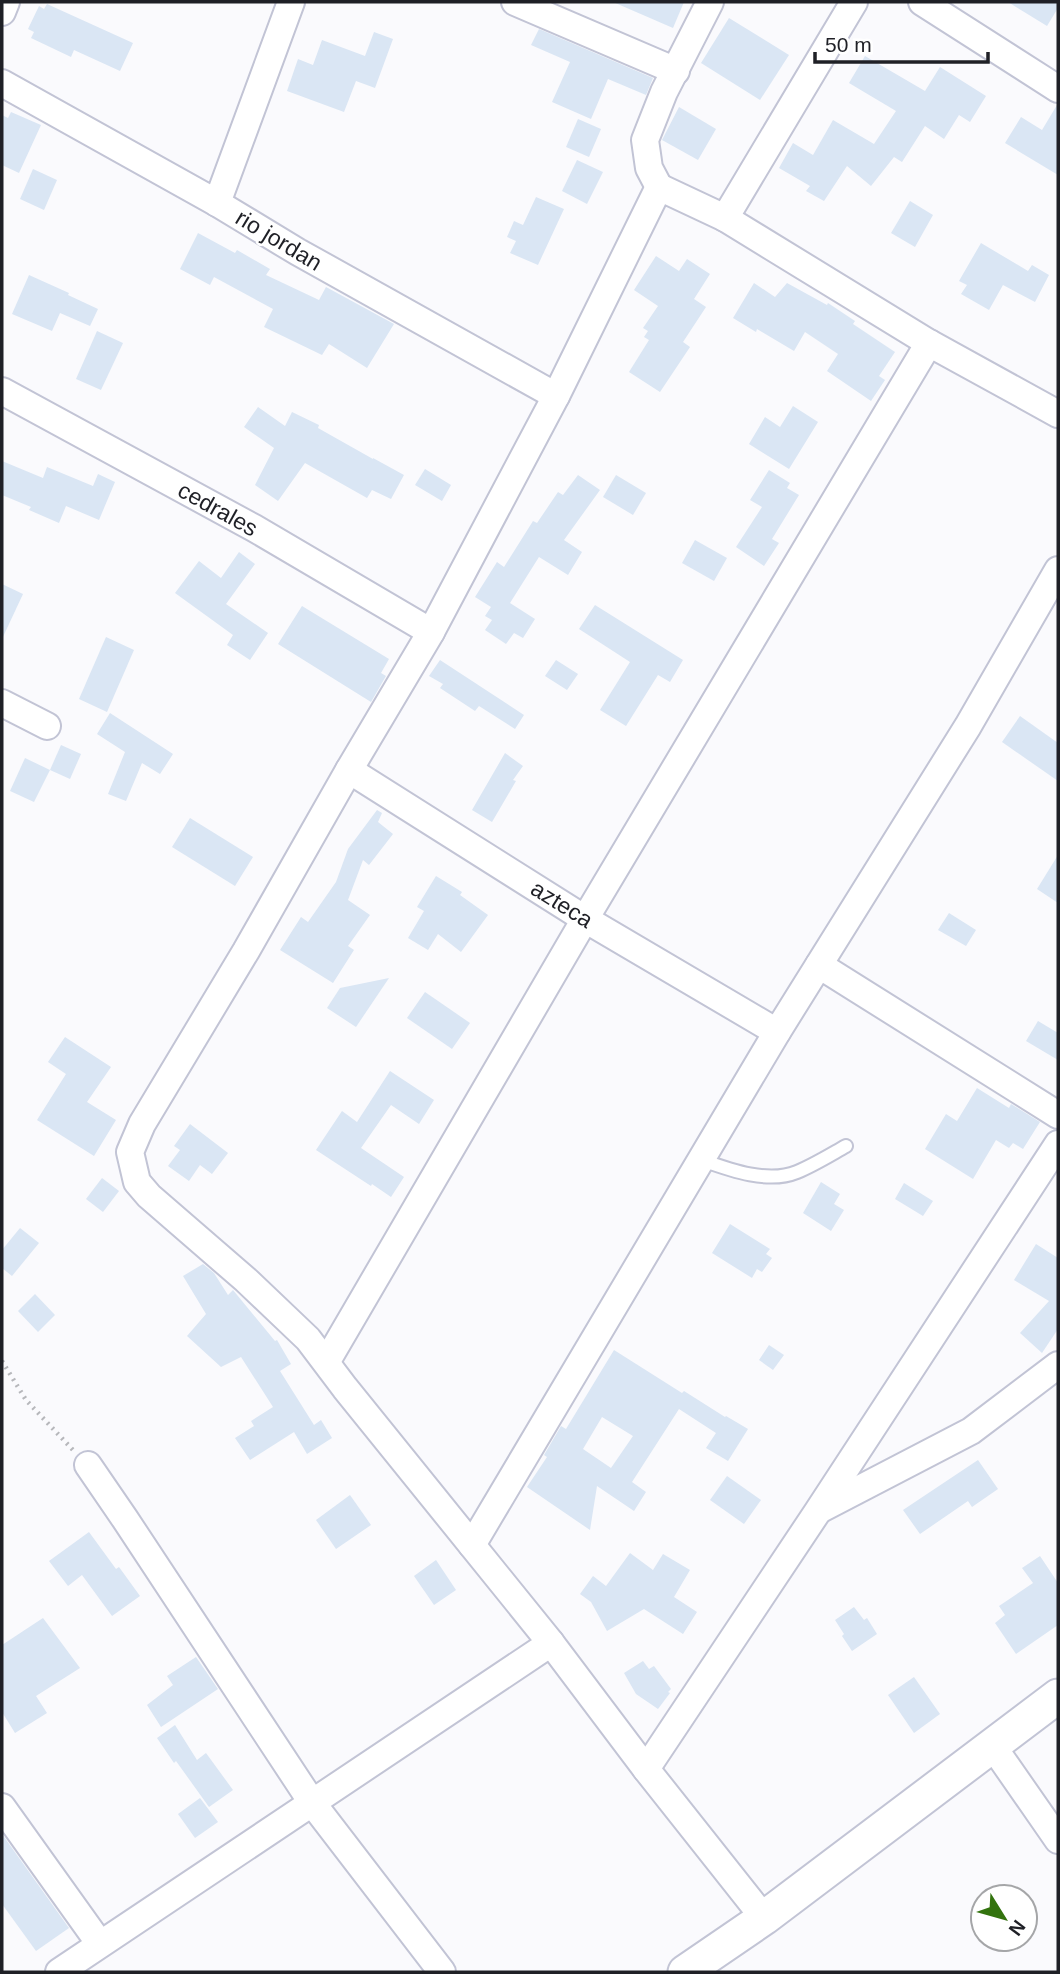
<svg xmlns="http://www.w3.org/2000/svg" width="1060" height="1974" viewBox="0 0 1060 1974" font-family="Helvetica,sans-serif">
  <rect width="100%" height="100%" fill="#fafafd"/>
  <g fill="#dae6f4" fill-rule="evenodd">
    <polygon points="613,2 684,2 673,28"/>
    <polygon points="1008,2 1058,2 1058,8 1047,26"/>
    <polygon points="47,4 133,43 120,71 74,50 71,57 31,38 34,32 28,29 39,6 44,9"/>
    <polygon points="729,18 789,55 760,100 701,63"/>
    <polygon points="539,29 653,78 646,95 608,79 591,119 552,102 570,62 531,45"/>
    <polygon points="374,32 393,39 375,88 356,81 344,112 287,91 298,59 313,65 322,40 365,56"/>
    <polygon points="865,56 925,91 940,67 986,96 970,122 959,115 944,139 925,126 902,162 894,157 871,186 847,166 824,201 806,191 810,186 779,168 793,143 813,155 833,120 874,144 896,111 849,83"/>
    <polygon points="1057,105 1058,105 1058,175 1005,143 1021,117 1042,130"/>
    <polygon points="679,107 716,129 698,160 662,140"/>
    <polygon points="11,112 41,125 19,173 2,165 2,115 8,118"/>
    <polygon points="578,119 601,129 589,157 566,147"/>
    <polygon points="577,160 603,172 587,204 562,191"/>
    <polygon points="33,169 57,180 44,210 20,199"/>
    <polygon points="536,197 564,209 538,265 510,253 516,241 507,237 514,221 523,225"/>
    <polygon points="910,201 933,215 915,247 891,233"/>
    <polygon points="198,233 235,253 237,250 270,269 266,275 319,300 326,287 394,324 367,368 329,344 322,355 264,327 273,309 214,277 210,285 180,269"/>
    <polygon points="981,243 1028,271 1032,265 1049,275 1035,302 1003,285 989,310 961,294 967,285 959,281"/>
    <polygon points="656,256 679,271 687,259 710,274 694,299 706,307 683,342 690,347 660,392 629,372 649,340 644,337 648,331 643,328 658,306 634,290"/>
    <polygon points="29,275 69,293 68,295 98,309 90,326 60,313 52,331 12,314"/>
    <polygon points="754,283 775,297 787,283 827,305 828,303 855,321 853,324 895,352 879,376 885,380 871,401 827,371 838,354 805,332 794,351 757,329 756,332 733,318"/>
    <polygon points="97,331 123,343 101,390 76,379"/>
    <polygon points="793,406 818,422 789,469 749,444 765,417 780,427"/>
    <polygon points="258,407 285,426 292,412 319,425 318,428 373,459 373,458 404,475 391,499 372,490 367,498 305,463 278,501 255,485 274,448 244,427"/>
    <polygon points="2,461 43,478 47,467 93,486 98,474 115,482 99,520 66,506 59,523 29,510 31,507 2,495"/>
    <polygon points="425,469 451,485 442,501 415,485"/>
    <polygon points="769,470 790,483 787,488 799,495 772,539 779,543 764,566 736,547 762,507 750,500"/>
    <polygon points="578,475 600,490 564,540 582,552 568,575 539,557 510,603 535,619 523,638 514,633 506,644 485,630 492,620 485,616 491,607 475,597 497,562 504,567 533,521 537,523 558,492 563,495"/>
    <polygon points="616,475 646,493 633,515 603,497"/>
    <polygon points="695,540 727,558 714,581 682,563"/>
    <polygon points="239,552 255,564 226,604 268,633 250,660 227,645 233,635 175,593 199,561 221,578"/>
    <polygon points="2,584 23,594 2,639"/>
    <polygon points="595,605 683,660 670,682 658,675 626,726 600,710 630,662 579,629"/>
    <polygon points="302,606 389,659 381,673 386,676 371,702 278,644"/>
    <polygon points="106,637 134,650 107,712 79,699"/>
    <polygon points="440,660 524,715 515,729 479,706 475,711 440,688 443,684 429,676"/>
    <polygon points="556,660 578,674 567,690 545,676"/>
    <polygon points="110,713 173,754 160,774 142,763 126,801 108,794 125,752 97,734"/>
    <polygon points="1020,716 1058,743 1058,781 1002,742"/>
    <polygon points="61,745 81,754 70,779 50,770"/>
    <polygon points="505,753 523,766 513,780 516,781 492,822 472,810"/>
    <polygon points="25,758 50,770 34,802 10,791"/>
    <polygon points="377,810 382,813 378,822 393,834 369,865 363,860 348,900 370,915 348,946 354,950 333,983 280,950 301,917 308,922 336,882 348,849"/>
    <polygon points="190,818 253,857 235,886 172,847"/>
    <polygon points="1058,855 1058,903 1037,889"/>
    <polygon points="436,876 462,892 460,895 488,915 461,952 438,934 428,950 408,938 424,911 417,907"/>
    <polygon points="949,913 976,930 966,946 938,930"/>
    <polygon points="389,978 356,1027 327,1008 340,988"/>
    <polygon points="425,992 470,1023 452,1049 407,1018"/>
    <polygon points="1038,1021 1058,1033 1058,1060 1026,1041"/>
    <polygon points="65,1037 111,1067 87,1102 116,1120 94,1156 37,1120 66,1074 48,1062"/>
    <polygon points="390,1071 434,1100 419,1124 391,1105 361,1148 404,1177 391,1197 372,1184 371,1186 316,1150 342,1111 357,1122"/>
    <polygon points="977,1088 1009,1108 1011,1104 1040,1122 1023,1149 1013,1143 1009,1148 996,1140 973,1179 925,1149 946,1114 957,1121"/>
    <polygon points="190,1124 228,1153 212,1174 200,1165 189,1181 168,1166 180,1150 174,1146"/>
    <polygon points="102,1178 119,1191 103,1212 86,1199"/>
    <polygon points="821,1182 840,1194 834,1204 844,1210 831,1231 803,1213"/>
    <polygon points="904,1183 933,1201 923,1216 895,1199"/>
    <polygon points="730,1224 770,1249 766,1254 772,1258 762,1272 757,1269 752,1278 712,1253"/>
    <polygon points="20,1228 39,1243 12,1276 2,1268 2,1250"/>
    <polygon points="1036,1244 1058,1258 1058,1329 1042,1353 1020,1333 1049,1301 1014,1280"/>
    <polygon points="203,1264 214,1273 228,1295 233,1290 275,1341 277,1340 291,1364 280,1371 314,1425 321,1420 332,1438 307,1454 294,1432 250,1460 235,1438 254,1426 251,1421 273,1407 241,1357 221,1367 187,1336 206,1314 183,1276"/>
    <polygon points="35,1294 55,1315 38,1332 18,1311"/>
    <polygon points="769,1345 784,1355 773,1370 759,1360"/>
    <path d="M614,1350L682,1393L684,1391L725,1417L726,1416L748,1429L728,1461L706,1448L716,1433L679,1409L632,1482L646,1492L634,1511L597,1486L590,1530L527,1487L547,1457L544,1455L561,1426L566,1429ZM602,1417L633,1436L611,1468L583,1449Z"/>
    <polygon points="978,1460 998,1489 972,1507 968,1501 920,1534 903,1510"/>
    <polygon points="727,1476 761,1500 744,1524 710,1500"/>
    <polygon points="350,1495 371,1525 336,1549 316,1520"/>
    <polygon points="89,1532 116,1569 119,1567 140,1596 112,1616 82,1575 68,1586 49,1561"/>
    <polygon points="630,1553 653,1570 663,1554 690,1570 674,1597 697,1612 683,1634 644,1609 607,1631 591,1602 580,1594 593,1576 606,1586"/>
    <polygon points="1040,1556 1058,1583 1058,1625 1016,1654 995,1623 1005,1615 999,1606 1033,1583 1022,1568"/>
    <polygon points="436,1560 456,1590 434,1605 414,1576"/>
    <polygon points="854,1607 864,1620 867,1618 877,1634 852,1651 842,1636 844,1634 835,1620"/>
    <polygon points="43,1618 80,1668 36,1696 47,1713 15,1733 2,1712 2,1645"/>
    <polygon points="196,1657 218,1689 161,1727 147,1705 173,1685 167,1676"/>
    <polygon points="643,1661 649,1669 654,1666 671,1689 668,1692 670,1693 658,1709 636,1694 624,1673"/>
    <polygon points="914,1677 940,1714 914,1733 888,1695"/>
    <polygon points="175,1725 197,1760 206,1753 233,1790 209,1807 176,1761 174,1763 157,1738"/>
    <polygon points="200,1798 218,1822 195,1838 178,1814"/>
    <polygon points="2,1834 69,1928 36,1951 2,1904"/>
  </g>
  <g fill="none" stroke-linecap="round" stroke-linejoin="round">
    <g stroke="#c2c4d5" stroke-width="16">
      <path id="service" d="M702,1160C730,1170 768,1184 797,1172C814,1165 830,1155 846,1146"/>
    </g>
    <g stroke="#c2c4d5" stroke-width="30">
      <g id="minor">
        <polyline points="515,2 676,71"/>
        <polyline points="922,2 1058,89"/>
        <polyline points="2,12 6,2"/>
        <polyline points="2,83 217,203 298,252 556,396"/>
        <polyline points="659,187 649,168 645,140 664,92 710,2"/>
        <polyline points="217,203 291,2"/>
        <polyline points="725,218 854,2"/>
        <polyline points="2,391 254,528 431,632"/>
        <polyline points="2,703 47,726"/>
        <polyline points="349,770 585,919 777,1032"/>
        <polyline points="819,965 1058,1115"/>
        <polyline points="327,1361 585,919 929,343"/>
        <polyline points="88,1465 125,1519 313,1804 442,1972"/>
        <polyline points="821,1509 971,1431 1058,1365"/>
        <polyline points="472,1545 777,1032 968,726 1058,570"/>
        <polyline points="992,1745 1058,1840"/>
        <polyline points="646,1769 818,1511 1058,1144"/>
        <polyline points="2,1807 100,1944"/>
        <polyline points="764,1918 646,1769 551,1643 345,1388 308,1339 246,1280 149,1196 137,1182 130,1152 142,1124 246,951 349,770 431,632 556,396 659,187 725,218 929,343 1058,414"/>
        <polyline points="59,1972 551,1643"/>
      </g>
    </g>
    <g stroke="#c2c4d5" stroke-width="37">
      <polyline id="tertiary" points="685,1972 764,1918 1058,1696"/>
    </g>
    <polyline stroke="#b6b7bb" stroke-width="4.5" stroke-dasharray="2 5" stroke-linecap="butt" points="2,1361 26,1400 73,1450"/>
    <use href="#service" stroke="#fff" stroke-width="12"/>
    <use href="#minor" stroke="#fff" stroke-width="26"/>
    <use href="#tertiary" stroke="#fff" stroke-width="33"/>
  </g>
  <g text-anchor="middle" stroke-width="5" stroke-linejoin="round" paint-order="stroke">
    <g font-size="23" fill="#1f2026" stroke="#fff">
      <text transform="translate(279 240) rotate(31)" y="8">rio jordan</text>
      <text transform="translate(218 509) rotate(29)" y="8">cedrales</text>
      <text transform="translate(562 904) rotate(32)" y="8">azteca</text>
    </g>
  </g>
  <rect width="1060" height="1974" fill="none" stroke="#1f2026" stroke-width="7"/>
  <g transform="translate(1004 1918) rotate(127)"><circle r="33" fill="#ffffff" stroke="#a5a6a8" stroke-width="2"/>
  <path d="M0-5L12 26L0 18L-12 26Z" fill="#33730e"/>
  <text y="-10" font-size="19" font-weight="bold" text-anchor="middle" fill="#1f2026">N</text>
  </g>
  <path d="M815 52v10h173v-10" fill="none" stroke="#1f2026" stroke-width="3.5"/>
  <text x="825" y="52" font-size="21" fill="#1f2026" stroke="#ffffff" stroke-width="5" paint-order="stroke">50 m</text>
</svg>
